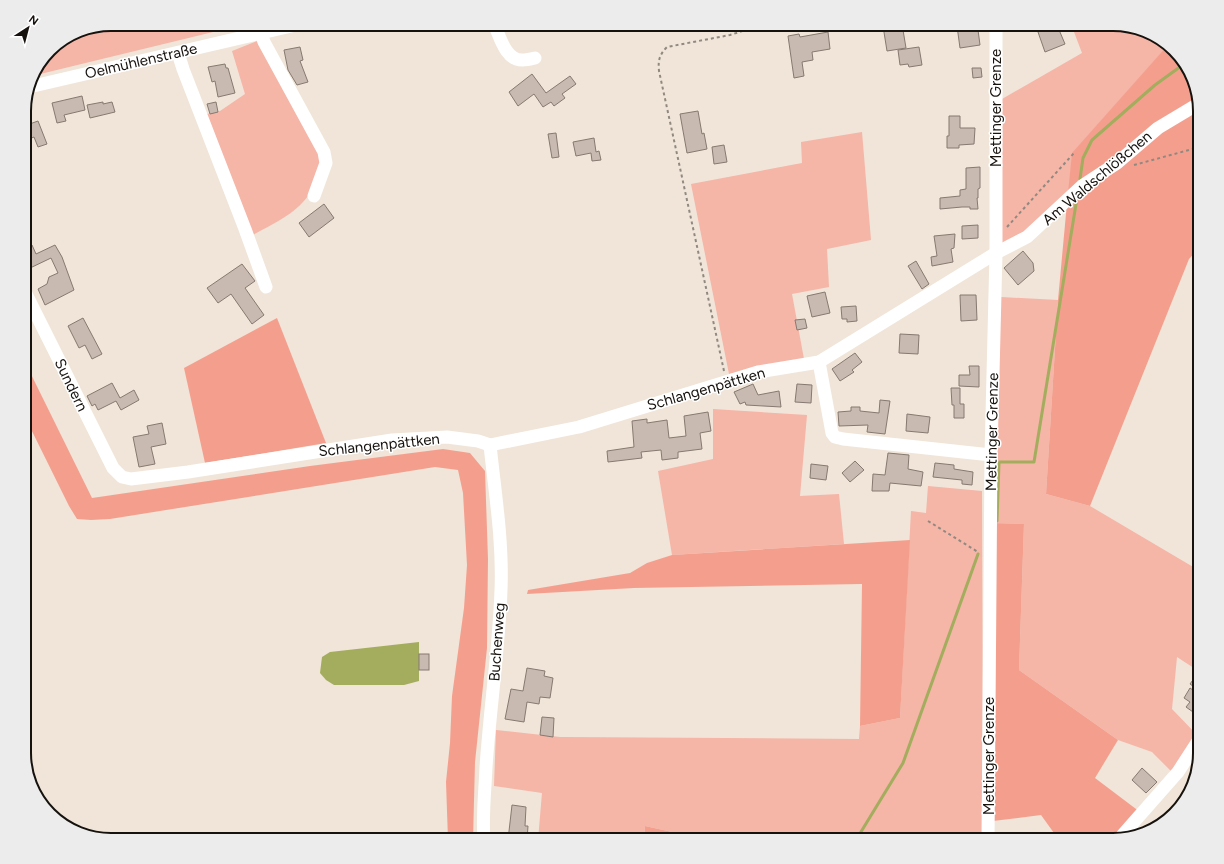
<svg xmlns="http://www.w3.org/2000/svg" width="1224" height="864" viewBox="0 0 1224 864" font-family="Figtree,sans-serif">
  <rect width="100%" height="100%" fill="#f0e5d8"/>
  <g fill="#f5b5a7">
    <polygon points="111,24 246,24 32,76 33,72 54,46 78,31"/>
    <polygon points="1071,24 1113,24 1166,42 1168,45 1068,193 1025,231 1002,244 1002,99 1082,53"/>
    <path d="M260,40L324,159C320,170 316,181 311,191C299,213 272,224 251,236L203,115L220,111L245,94L232,51Z"/>
    <polygon points="862,132 871,240 827,249 829,287 792,294 804,359 729,374 691,184 802,163 801,142"/>
    <polygon points="1001,297 1058,300 1046,494 1090,506 1200,571 1200,672 1177,657 1172,709 1199,737 1174,774 1152,752 1118,740 1019,670 1024,524 992,523"/>
    <polygon points="713,409 807,415 800,496 839,494 844,544 672,555 658,471 713,459"/>
    <polygon points="928,486 982,491 983,840 697,840 686,835 645,826 644,840 538,840 542,793 494,786 496,730 560,737 859,739 860,726 900,718 911,511 926,513"/>
  </g>
  <g fill="#f49f8e">
    <polygon points="1168,45 1191,72 1197,99 1068,193 1072,153"/>
    <polygon points="1199,107 1200,247 1189,259 1090,506 1046,494 1058,300 1067,203 1160,130"/>
    <polygon points="277,318 326,443 205,463 184,368"/>
    <polygon points="24,360 92,498 310,466 443,449 470,453 485,471 488,559 487,648 475,762 473,840 448,840 446,782 450,743 452,696 464,608 467,565 463,493 458,470 435,467 110,519 91,520 77,519 69,506 24,415"/>
    <polygon points="992,523 1024,524 1019,670 1118,740 1095,778 1140,812 1113,840 1059,840 1041,815 993,821"/>
    <polygon points="910,540 900,718 860,726 862,584 634,588 527,594 528,590 630,573 647,563 672,555"/>
    <polygon points="645,826 686,835 697,840 644,840"/>
  </g>
  <polygon fill="#a3ad5d" points="419,642 419,681 404,685 334,685 326,680 320,673 322,657 330,652"/>
  <g fill="none" stroke-linecap="round" stroke-linejoin="round">
    <g stroke="#a3ad5d" stroke-width="3">
      <polyline points="1080,179 1083,158 1092,140 1155,85 1184,64"/>
      <polyline points="997,521 999,462 1034,462 1077,198"/>
      <polyline points="856,840 903,763 978,554"/>
    </g>
  </g>
  <g fill="#c9bab1" stroke="#867970">
    <polygon points="895,24 902,24 906,48 887,51 883,26"/>
    <polygon points="969,24 970,31 978,30 980,45 960,48 957,26"/>
    <polygon points="1057,25 1065,44 1045,52 1038,32"/>
    <polygon points="828,32 830,49 812,52 813,60 802,62 804,76 794,78 788,36 799,34 800,37"/>
    <polygon points="300,47 303,60 300,61 308,82 297,85 288,70 284,50"/>
    <polygon points="919,47 922,65 909,67 908,64 900,65 898,50"/>
    <polygon points="225,64 226,68 228,68 235,93 218,97 215,81 212,82 208,67"/>
    <polygon points="972,68 981,68 982,77 973,78"/>
    <polygon points="532,74 546,93 570,76 576,84 562,94 565,98 554,106 551,102 543,107 534,94 518,106 509,92"/>
    <polygon points="82,96 85,110 64,115 66,121 57,123 52,103"/>
    <polygon points="103,102 103,104 112,102 115,112 90,118 87,105"/>
    <polygon points="216,102 218,112 210,114 207,104"/>
    <polygon points="698,111 702,134 704,133 707,149 687,153 680,114"/>
    <polygon points="949,116 960,116 960,128 975,128 974,144 959,145 959,148 947,148 947,136 949,136"/>
    <polygon points="38,121 47,144 38,147 34,137 24,141 24,126"/>
    <polygon points="556,133 559,157 552,158 548,134"/>
    <polygon points="594,138 596,152 599,151 601,160 592,161 591,153 576,156 573,142"/>
    <polygon points="724,145 727,162 714,164 712,147"/>
    <polygon points="980,167 980,188 978,189 978,198 977,198 978,209 970,209 970,207 962,207 940,209 940,198 960,196 960,190 966,189 966,168"/>
    <polygon points="324,204 334,218 309,237 299,223"/>
    <polygon points="978,225 978,238 962,239 962,226"/>
    <polygon points="955,234 954,248 951,249 953,262 932,266 931,257 937,256 934,236"/>
    <polygon points="32,245 36,254 55,245 62,257 74,290 45,305 38,289 47,284 49,277 58,273 51,258 28,269 24,262 24,248"/>
    <polygon points="1023,251 1033,263 1034,271 1018,285 1004,268"/>
    <polygon points="916,261 929,284 922,289 908,266"/>
    <polygon points="242,264 255,281 245,288 264,315 252,324 231,294 218,303 207,288"/>
    <polygon points="825,292 830,313 812,317 807,296"/>
    <polygon points="960,295 976,295 977,320 961,321"/>
    <polygon points="856,306 857,321 847,322 847,319 842,319 841,307"/>
    <polygon points="83,318 102,354 92,359 85,345 79,348 68,326"/>
    <polygon points="805,319 807,328 797,330 795,320"/>
    <polygon points="900,334 919,335 918,354 899,353"/>
    <polygon points="855,353 862,362 852,370 854,372 840,381 832,369"/>
    <polygon points="969,366 979,366 979,387 959,386 959,375 970,375"/>
    <polygon points="112,383 120,398 134,390 139,400 121,410 116,401 98,410 95,404 92,406 87,396"/>
    <polygon points="753,384 758,395 779,391 781,407 746,405 745,402 740,404 734,392"/>
    <polygon points="797,384 812,385 811,403 795,402"/>
    <polygon points="951,388 960,388 960,404 964,404 964,418 954,418 954,405 952,405"/>
    <polygon points="880,400 890,401 885,434 867,432 868,425 839,426 838,412 851,411 851,407 860,407 860,411 879,413"/>
    <polygon points="708,412 711,431 700,433 702,449 678,452 678,458 662,460 661,450 641,452 642,458 608,462 607,451 634,447 632,421 647,419 647,423 667,420 669,438 686,436 684,416"/>
    <polygon points="907,414 930,417 928,433 906,431"/>
    <polygon points="162,423 166,444 151,447 155,464 139,467 133,437 149,434 147,426"/>
    <polygon points="888,453 909,455 908,469 923,472 921,486 890,483 889,491 872,491 873,474 885,475"/>
    <polygon points="855,461 864,470 850,482 842,473"/>
    <polygon points="935,463 954,465 954,469 973,472 972,485 962,484 962,480 933,477"/>
    <polygon points="811,464 828,466 826,480 810,478"/>
    <rect x="419" y="654" width="10" height="16"/>
    <polygon points="527,668 545,671 544,676 553,678 550,698 540,697 539,704 527,702 524,722 505,719 511,689 523,691"/>
    <polygon points="1200,670 1200,691 1190,684"/>
    <polygon points="1190,688 1200,695 1200,717 1186,707 1190,702 1184,698"/>
    <polygon points="542,717 554,718 553,737 540,735"/>
    <polygon points="1142,768 1157,782 1146,793 1132,780"/>
    <polygon points="512,805 526,807 525,826 528,826 527,840 508,840"/>
  </g>
  <g fill="none" stroke-linecap="round" stroke-linejoin="round">
    <g stroke="#918980" stroke-width="2" stroke-dasharray="3 3" stroke-linecap="butt">
      <polyline points="1134,165 1200,147"/>
      <polyline points="1007,227 1074,153"/>
      <path d="M724,371L659,71C658,61 659,55 667,47L730,35L764,24"/>
      <polyline points="928,521 978,552"/>
    </g>
    <g stroke="#fff" stroke-width="13">
      <path d="M494,24C500,36 505,60 522,60C526,60 531,59 535,58"/>
      <polyline points="261,33 264,42 324,152 326,163 314,196"/>
      <polyline points="178,53 183,69 245,229 266,287"/>
      <polyline points="29,87 300,24"/>
      <polyline points="24,290 113,468 122,477 131,479 188,472 392,440 447,437 478,441 490,445 579,427 758,372 819,362 996,253 1027,237 1082,186 1117,163 1158,128 1198,104"/>
      <polyline points="819,362 832,433 835,437 843,439 991,455"/>
      <polyline points="1119,839 1178,772 1200,738"/>
      <path d="M484,840C482,816 485,792 486,767C490,708 499,649 501,590C503,541 495,493 490,445"/>
      <polyline points="988,840 991,455 996,253 996,24"/>
    </g>
  </g>
  <g text-anchor="middle" stroke-width="3" stroke-linejoin="round" paint-order="stroke">
    <g font-size="15" fill="#16120e" stroke="#fff">
      <text transform="translate(141 61) rotate(-13)" y="5">Oelmühlenstraße</text>
      <text transform="translate(996 108) rotate(-90)" y="5">Mettinger Grenze</text>
      <text transform="translate(1097 178) rotate(-40)" y="5">Am Waldschlößchen</text>
      <text transform="translate(71 385) rotate(64)" y="5">Sundern</text>
      <text transform="translate(706 389) rotate(-16)" y="5">Schlangenpättken</text>
      <text transform="translate(992 432) rotate(-89)" y="5">Mettinger Grenze</text>
      <text transform="translate(379 445) rotate(-6)" y="5">Schlangenpättken</text>
      <text transform="translate(497 642) rotate(-86)" y="5">Buchenweg</text>
      <text transform="translate(989 756) rotate(-90)" y="5">Mettinger Grenze</text>
    </g>
  </g>
  <path d="M0 0H1224V864H0ZM111 31H1113A80 80 0 0 1 1193 111V753A80 80 0 0 1 1113 833H111A80 80 0 0 1 31 753V111A80 80 0 0 1 111 31Z" fill="#ececec" fill-rule="evenodd"/>
  <path fill="none" stroke="#16120e" stroke-width="2" d="M111 31H1113A80 80 0 0 1 1193 111V753A80 80 0 0 1 1113 833H111A80 80 0 0 1 31 753V111A80 80 0 0 1 111 31Z"/>
  <g transform="translate(28 28) rotate(36)" stroke="#ffffff" stroke-width="3" paint-order="stroke">
  <path d="M0-3L7 15L0 10L-7 15Z" fill="#16120e"/>
  <text y="-6" font-size="11" font-weight="bold" text-anchor="middle" fill="#16120e">N</text>
  </g>
</svg>
